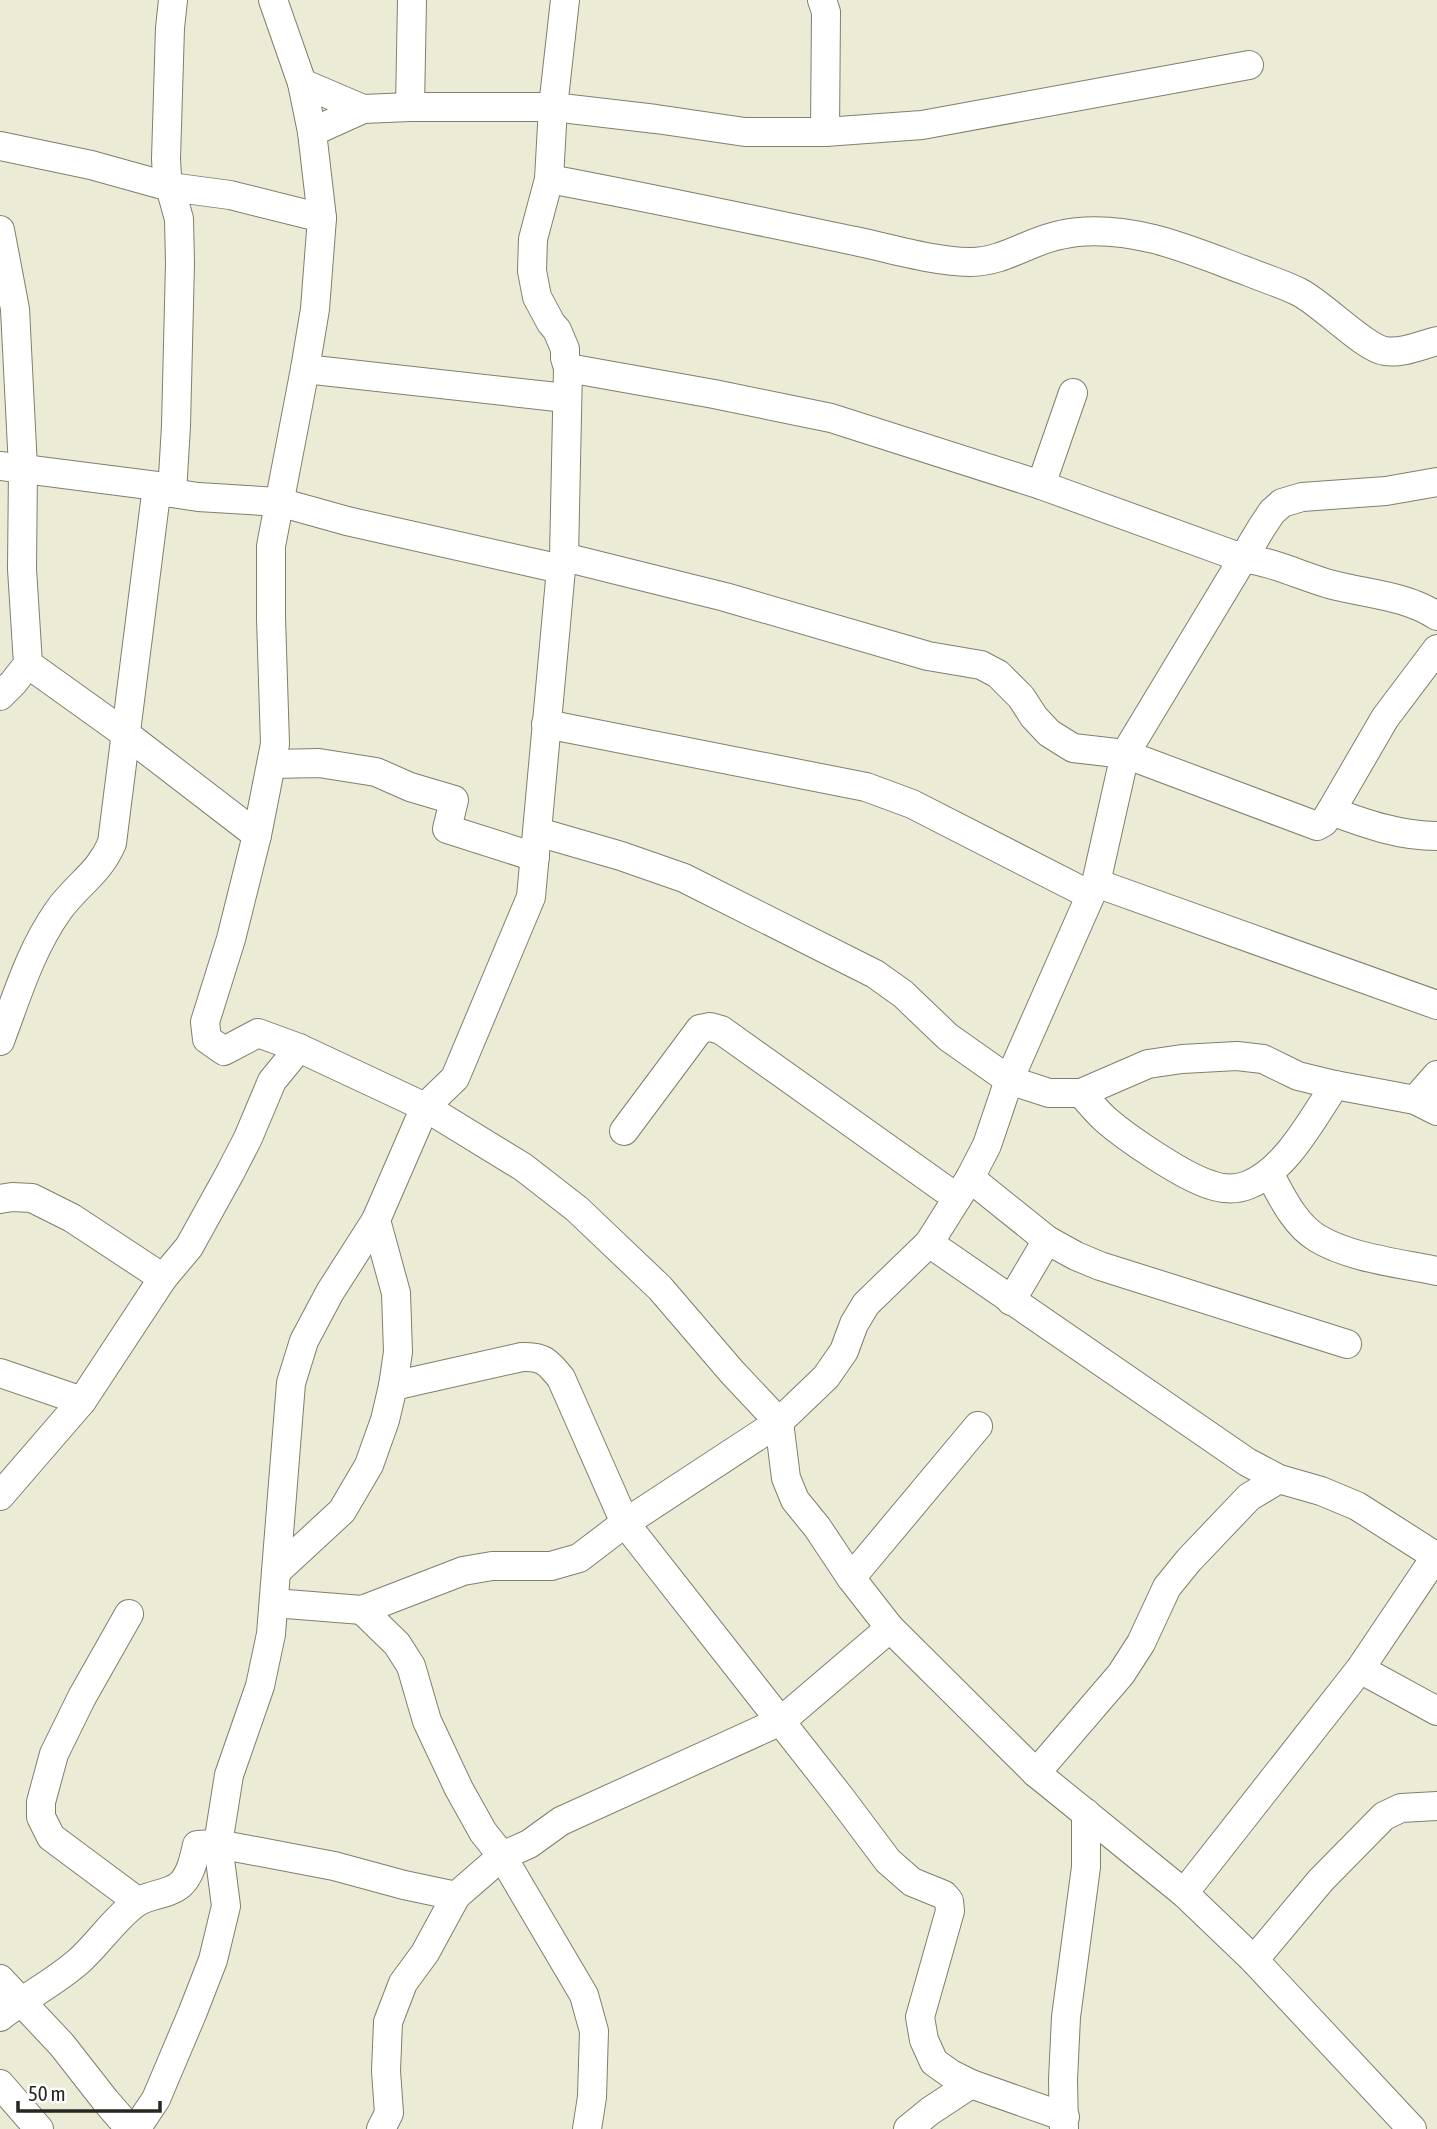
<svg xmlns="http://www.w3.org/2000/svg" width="1437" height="2129" viewBox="0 0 1437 2129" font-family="'Asap Condensed',sans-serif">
  <rect width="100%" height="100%" fill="#ebebd6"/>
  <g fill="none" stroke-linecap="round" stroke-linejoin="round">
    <g stroke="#807f6c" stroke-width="30">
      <g id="minor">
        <polyline points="273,0 302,83 312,132 322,218 315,309 305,369 271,546 271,618 275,744 257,835 231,939 205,1022 207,1039 224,1051 258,1033 299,1048 425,1107 523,1167 577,1209 660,1288 732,1372 779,1422 786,1478 795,1500 817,1527 851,1578 890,1628 1036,1773 1184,1893 1254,1960 1412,2129"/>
        <polyline points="822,0 826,12 825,132"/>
        <polyline points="302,83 363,109"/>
        <polyline points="410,107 412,0"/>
        <polyline points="312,132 363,109 410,107 553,107 656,119 745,132 825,132 922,125 1249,65"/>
        <polyline points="0,146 91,165 170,187 230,195 322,218"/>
        <path d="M549,179C652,198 753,220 855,241C893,249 931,261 970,262C1004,262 1029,241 1060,235C1090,228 1125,232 1154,239C1186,247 1219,261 1249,272C1266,279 1283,284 1299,292C1323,304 1364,348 1385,351C1402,354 1421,345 1437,341"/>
        <polyline points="0,230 15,309 23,468 22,569 28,664 13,683 0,696"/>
        <path d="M568,368L714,394L831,418L1041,485L1242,558C1273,562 1299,575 1329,584C1366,594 1405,595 1437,616"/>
        <polyline points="305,369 566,398"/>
        <polyline points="0,466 157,486 172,493 198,497 279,502 347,521 561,569"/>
        <polyline points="1041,485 1073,393"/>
        <polyline points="172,493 176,426 180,263 179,219 167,176 166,159 170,28 173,0"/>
        <polyline points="564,557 725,597 928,656 981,665 998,674 1021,697 1034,717 1049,733 1073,748 1125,754 1317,826 1324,822 1331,811 1385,718 1437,649"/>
        <polyline points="28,664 127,735 257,835"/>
        <polyline points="546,724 866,787 912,804 1090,895"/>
        <polyline points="272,764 319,763 376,772 410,787 454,800 447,829 535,857"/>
        <path d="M1331,811C1366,824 1400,836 1437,836"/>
        <polyline points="538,832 621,856 684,878 875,974 903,994 948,1037 1009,1080 1049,1093 1081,1093 1148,1064 1182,1059 1237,1056 1263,1059 1298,1076 1335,1085 1415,1100 1437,1111"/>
        <polyline points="1096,883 1437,1005"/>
        <path d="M0,1041C17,996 30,951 58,911C76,885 99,874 112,843L157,486"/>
        <path d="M1081,1093C1089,1102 1097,1112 1106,1120C1128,1139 1184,1177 1211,1185C1222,1189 1236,1190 1248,1185C1286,1170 1313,1118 1335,1085"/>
        <polyline points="1415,1100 1437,1075"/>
        <polyline points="624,1131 700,1029 710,1027 721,1030 957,1198"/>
        <path d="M1269,1173C1281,1195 1294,1224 1317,1238C1350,1258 1399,1263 1437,1271"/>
        <polyline points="970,1178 1047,1240 1076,1256 1100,1266 1347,1344"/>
        <polyline points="0,1199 12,1197 32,1198 72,1218 163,1278"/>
        <polyline points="929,1243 1247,1462 1279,1479 1321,1491 1357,1506 1437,1557"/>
        <polyline points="1011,1301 1047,1240"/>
        <polyline points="0,1373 82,1401"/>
        <path d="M393,1386L522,1357C543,1356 548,1362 561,1378L625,1523L840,1797L888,1861L912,1882L944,1895L949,1901L950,1911L920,2017L924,2040L934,2062L951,2074L971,2084L1065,2117"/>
        <polyline points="0,1496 82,1401 163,1278 189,1247 230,1173 248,1138 272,1081 299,1048"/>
        <polyline points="276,1572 342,1511 369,1465 385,1420 393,1386 398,1352 396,1293 376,1220"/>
        <polyline points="851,1578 978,1426"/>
        <polyline points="274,1603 362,1610 463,1571 492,1566 551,1566 579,1558 625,1523 779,1422 826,1377 844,1351 854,1324 866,1304 929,1243 970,1178 987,1145 1009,1080 1096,883 1125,754 1262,527 1272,512 1282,503 1302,497 1386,491 1437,482"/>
        <polyline points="362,1610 397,1644 411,1666 427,1721 459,1789 483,1832 502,1856 584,1995 594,2031 592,2097 587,2129"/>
        <polyline points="129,1614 82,1697 54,1754 41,1802 41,1817 51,1837 137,1901"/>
        <polyline points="1360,1669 1437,1711"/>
        <polyline points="1036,1773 1121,1674 1141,1643 1167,1587 1189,1560 1249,1497 1279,1479"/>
        <polyline points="1184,1893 1360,1669 1436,1556"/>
        <polyline points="1254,1960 1321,1880 1384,1816 1401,1808 1437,1806"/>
        <polyline points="0,1979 62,2045 105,2100 130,2129"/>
        <path d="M0,2017C25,1997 54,1983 79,1961C98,1944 116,1917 136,1903C148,1894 168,1895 180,1885C191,1875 194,1858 197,1845L218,1844L334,1866L404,1885L456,1896"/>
        <polyline points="0,2084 39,2129"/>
        <polyline points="136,2129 156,2099 192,2014 213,1960 226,1906 218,1844 229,1775 260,1686 271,1634 291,1383 304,1341 330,1292 376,1220 425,1107 455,1078 531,897 561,569 564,557 568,368 565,358 565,349 557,330 551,323 537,297 532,271 533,239 549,179 553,107 565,0"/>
        <polyline points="381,2129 389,2113 386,2071 388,2022 403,1983 425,1953 456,1896 502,1856 529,1844 561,1821 781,1721 890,1628"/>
        <polyline points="908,2129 930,2111 971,2084"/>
        <polyline points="1064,2129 1063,2080 1066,2017 1086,1867 1086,1813"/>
      </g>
    </g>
    <use href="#minor" stroke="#fff" stroke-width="28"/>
  </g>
  <path d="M18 2101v10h142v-10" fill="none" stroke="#27271f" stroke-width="3.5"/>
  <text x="28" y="2101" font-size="21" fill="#27271f" stroke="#ffffff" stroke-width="5" paint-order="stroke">50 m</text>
</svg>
